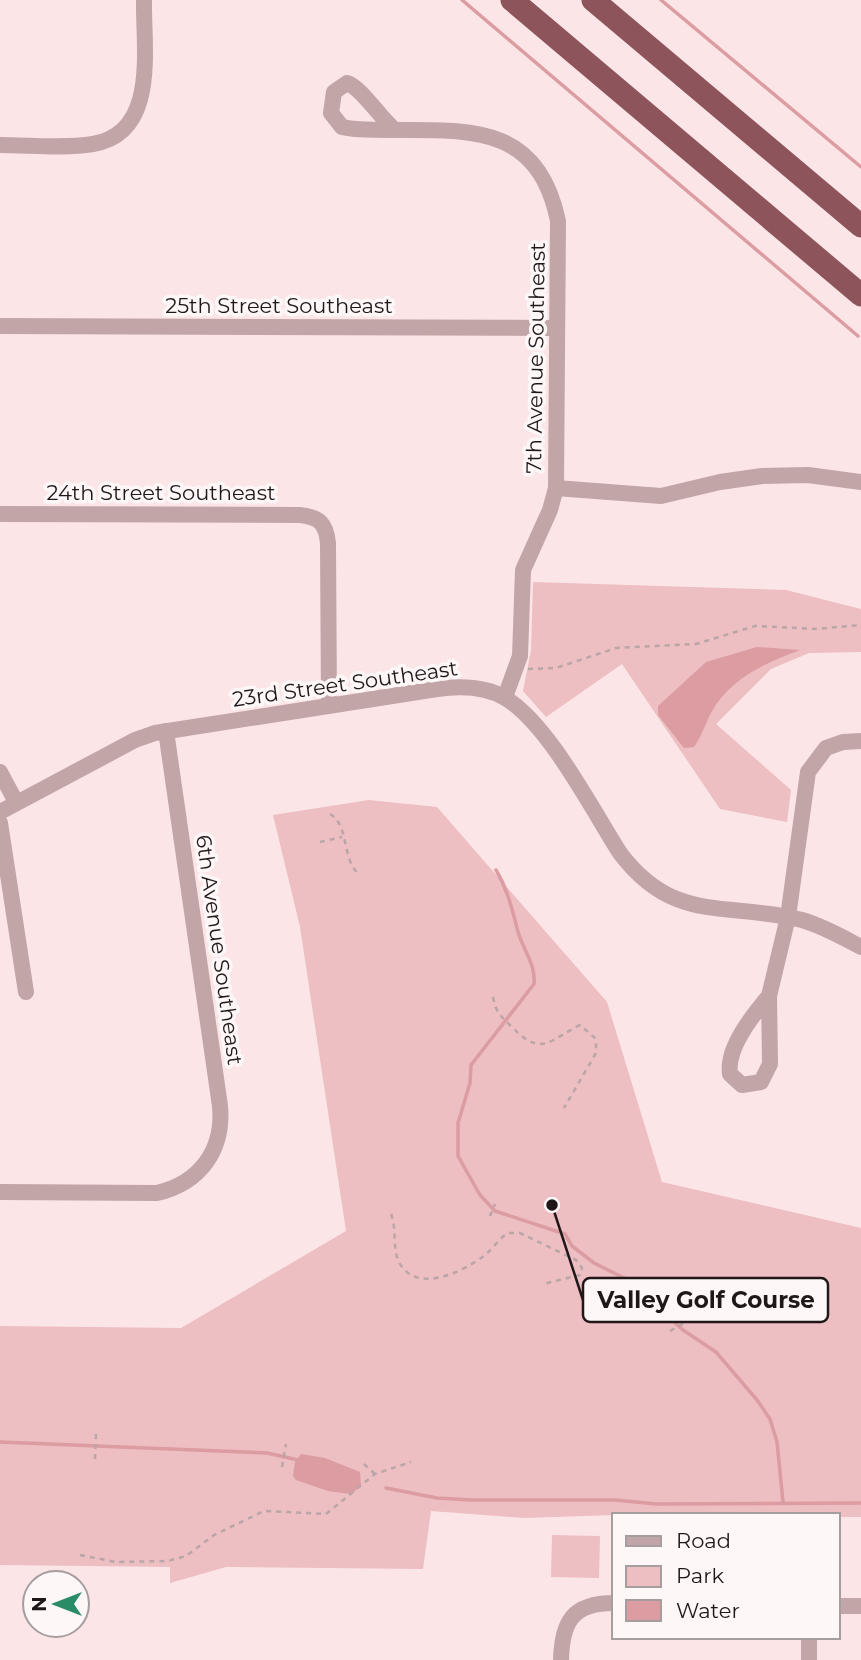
<svg xmlns="http://www.w3.org/2000/svg" width="861" height="1660" viewBox="0 0 861 1660" font-family="Montserrat,sans-serif">
  <rect width="100%" height="100%" fill="#fce5e7"/>
  <g fill="#edbec2">
    <polygon points="533,582 786,590 861,609 861,652 809,653 771,669 716,724 791,790 787,822 720,809 622,664 546,717 523,691 531,650"/>
    <polygon points="369,800 437,807 607,1002 662,1182 861,1228 861,1517 614,1515 525,1518 431,1511 423,1569 226,1567 170,1583 170,1567 0,1565 0,1326 181,1328 346,1231 300,927 273,815"/>
    <polygon points="552,1535 600,1536 599,1578 551,1577"/>
  </g>
  <g fill="#db9ca2">
    <path d="M757,647L800,650C766,663 730,678 711,713C705,724 702,736 694,747L684,748L658,715V706L706,662Z"/>
    <polygon points="301,1454 325,1458 360,1472 361,1486 351,1494 328,1491 296,1480 293,1476 295,1462"/>
  </g>
  <g fill="none" stroke-linecap="round" stroke-linejoin="round">
    <g stroke="#db9ca2" stroke-width="3.5">
      <polyline points="462,0 858,336"/>
      <polyline points="661,0 861,167"/>
      <path d="M496,870C508,890 512,909 518,932C523,949 536,965 534,984L471,1065L470,1083L458,1123V1156L480,1195L495,1211L565,1234L572,1246L594,1263L628,1280L683,1330L716,1352L757,1400L770,1419L777,1442L783,1502"/>
      <polyline points="0,1442 267,1453 298,1460"/>
      <polyline points="386,1488 437,1498 471,1500 615,1500 656,1504 861,1503"/>
    </g>
    <g stroke="#b9a6a8" stroke-width="2.5" stroke-dasharray="5 5" stroke-linecap="butt">
      <polyline points="528,669 556,668 616,648 696,644 755,626 815,629 861,625"/>
      <path d="M330,814C350,825 341,861 360,875"/>
      <polyline points="320,842 342,837"/>
      <path d="M493,997C496,1014 502,1017 513,1028C542,1058 551,1039 580,1025L596,1039V1053L564,1108"/>
      <path d="M391,1214C397,1229 392,1247 399,1262C416,1295 463,1272 485,1255C494,1248 498,1239 508,1233H520L576,1260L582,1268L580,1275L543,1284"/>
      <polyline points="490,1216 495,1204"/>
      <polyline points="670,1331 684,1323"/>
      <polyline points="95,1459 96,1434"/>
      <polyline points="364,1464 375,1474"/>
      <polyline points="282,1467 286,1444"/>
      <polyline points="80,1555 116,1562 168,1561 186,1556 214,1535 264,1511 326,1514 375,1474 411,1462"/>
    </g>
    <g stroke="#c2a5a7" stroke-width="16">
      <path d="M395,130C381,119 361,87 347,83L334,92L331,113L342,127C358,131 375,129 391,130C470,130 538,124 558,221L556,488L550,510L523,570L520,656L505,697"/>
      <path d="M0,145C30,145 63,149 93,144C159,133 143,48 144,0"/>
      <polyline points="0,326 557,328"/>
      <polyline points="556,488 661,496 720,482 762,476 808,475 861,482"/>
      <path d="M0,514L300,515C319,517 326,523 328,543L329,706"/>
      <polyline points="0,772 16,802"/>
      <path d="M0,812L135,740L155,733L437,689C459,686 485,686 505,698C548,723 593,811 620,853C674,925 727,901 802,920C823,926 842,937 861,947"/>
      <polyline points="0,823 26,992"/>
      <path d="M769,996C753,1015 726,1048 730,1074L742,1085L761,1082L770,1064L769,996L788,917L808,772L826,748L843,742L861,741"/>
      <path d="M0,1192L157,1193C200,1183 224,1150 220,1106L166,731"/>
      <polyline points="838,1606 861,1606"/>
      <path d="M561,1660C562,1621 573,1603 614,1603"/>
      <polyline points="809,1660 809,1637"/>
    </g>
    <g stroke="#8d545b" stroke-width="23">
      <polyline points="512,0 861,295"/>
      <polyline points="593,0 861,226"/>
    </g>
  </g>
  <g text-anchor="middle" stroke-width="7" stroke-linejoin="round" paint-order="stroke">
    <g font-size="21" fill="#201718" stroke="#fdf7f8">
      <text x="279" y="313">25th Street Southeast</text>
      <text transform="translate(536 358) rotate(-89)" y="7">7th Avenue Southeast</text>
      <text x="161" y="500">24th Street Southeast</text>
      <text transform="translate(345 684) rotate(-8)" y="7">23rd Street Southeast</text>
      <text transform="translate(219 950) rotate(82)" y="7">6th Avenue Southeast</text>
    </g>
  </g>
  <path fill="none" stroke="#201718" stroke-width="2.5" d="M552 1205L583 1300"/>
  <circle fill="#201718" stroke="#fdf7f8" stroke-width="2.5" cx="552" cy="1205" r="7"/>
  <rect fill="#fdf7f8" stroke="#201718" stroke-width="2.5" x="583" y="1278" width="245" height="44" rx="7"/>
  <g font-size="23" text-anchor="middle" font-weight="bold" fill="#201718">
    <text x="706" y="1308">Valley Golf Course</text>
  </g>
  <rect x="612" y="1513" width="228" height="126" fill="#fdf7f8" stroke="#a59d9e" stroke-width="2"/>
  <rect x="626" y="1536" width="35" height="10" fill="#c2a5a7" stroke="#a59d9e" stroke-width="2"/>
  <text x="676" y="1548" font-size="21" fill="#201718">Road</text>
  <rect x="626" y="1566" width="35" height="21" fill="#edbec2" stroke="#a59d9e" stroke-width="2"/>
  <text x="676" y="1583" font-size="21" fill="#201718">Park</text>
  <rect x="626" y="1600" width="35" height="21" fill="#db9ca2" stroke="#a59d9e" stroke-width="2"/>
  <text x="676" y="1618" font-size="21" fill="#201718">Water</text>
  <g transform="translate(56 1604) rotate(270)"><circle r="33" fill="#fdf7f8" stroke="#a59d9e" stroke-width="2"/>
  <path d="M0-5L12 26L0 18L-12 26Z" fill="#2a8c66"/>
  <text y="-10" font-size="19" font-weight="bold" text-anchor="middle" fill="#201718">N</text>
  </g>
</svg>
